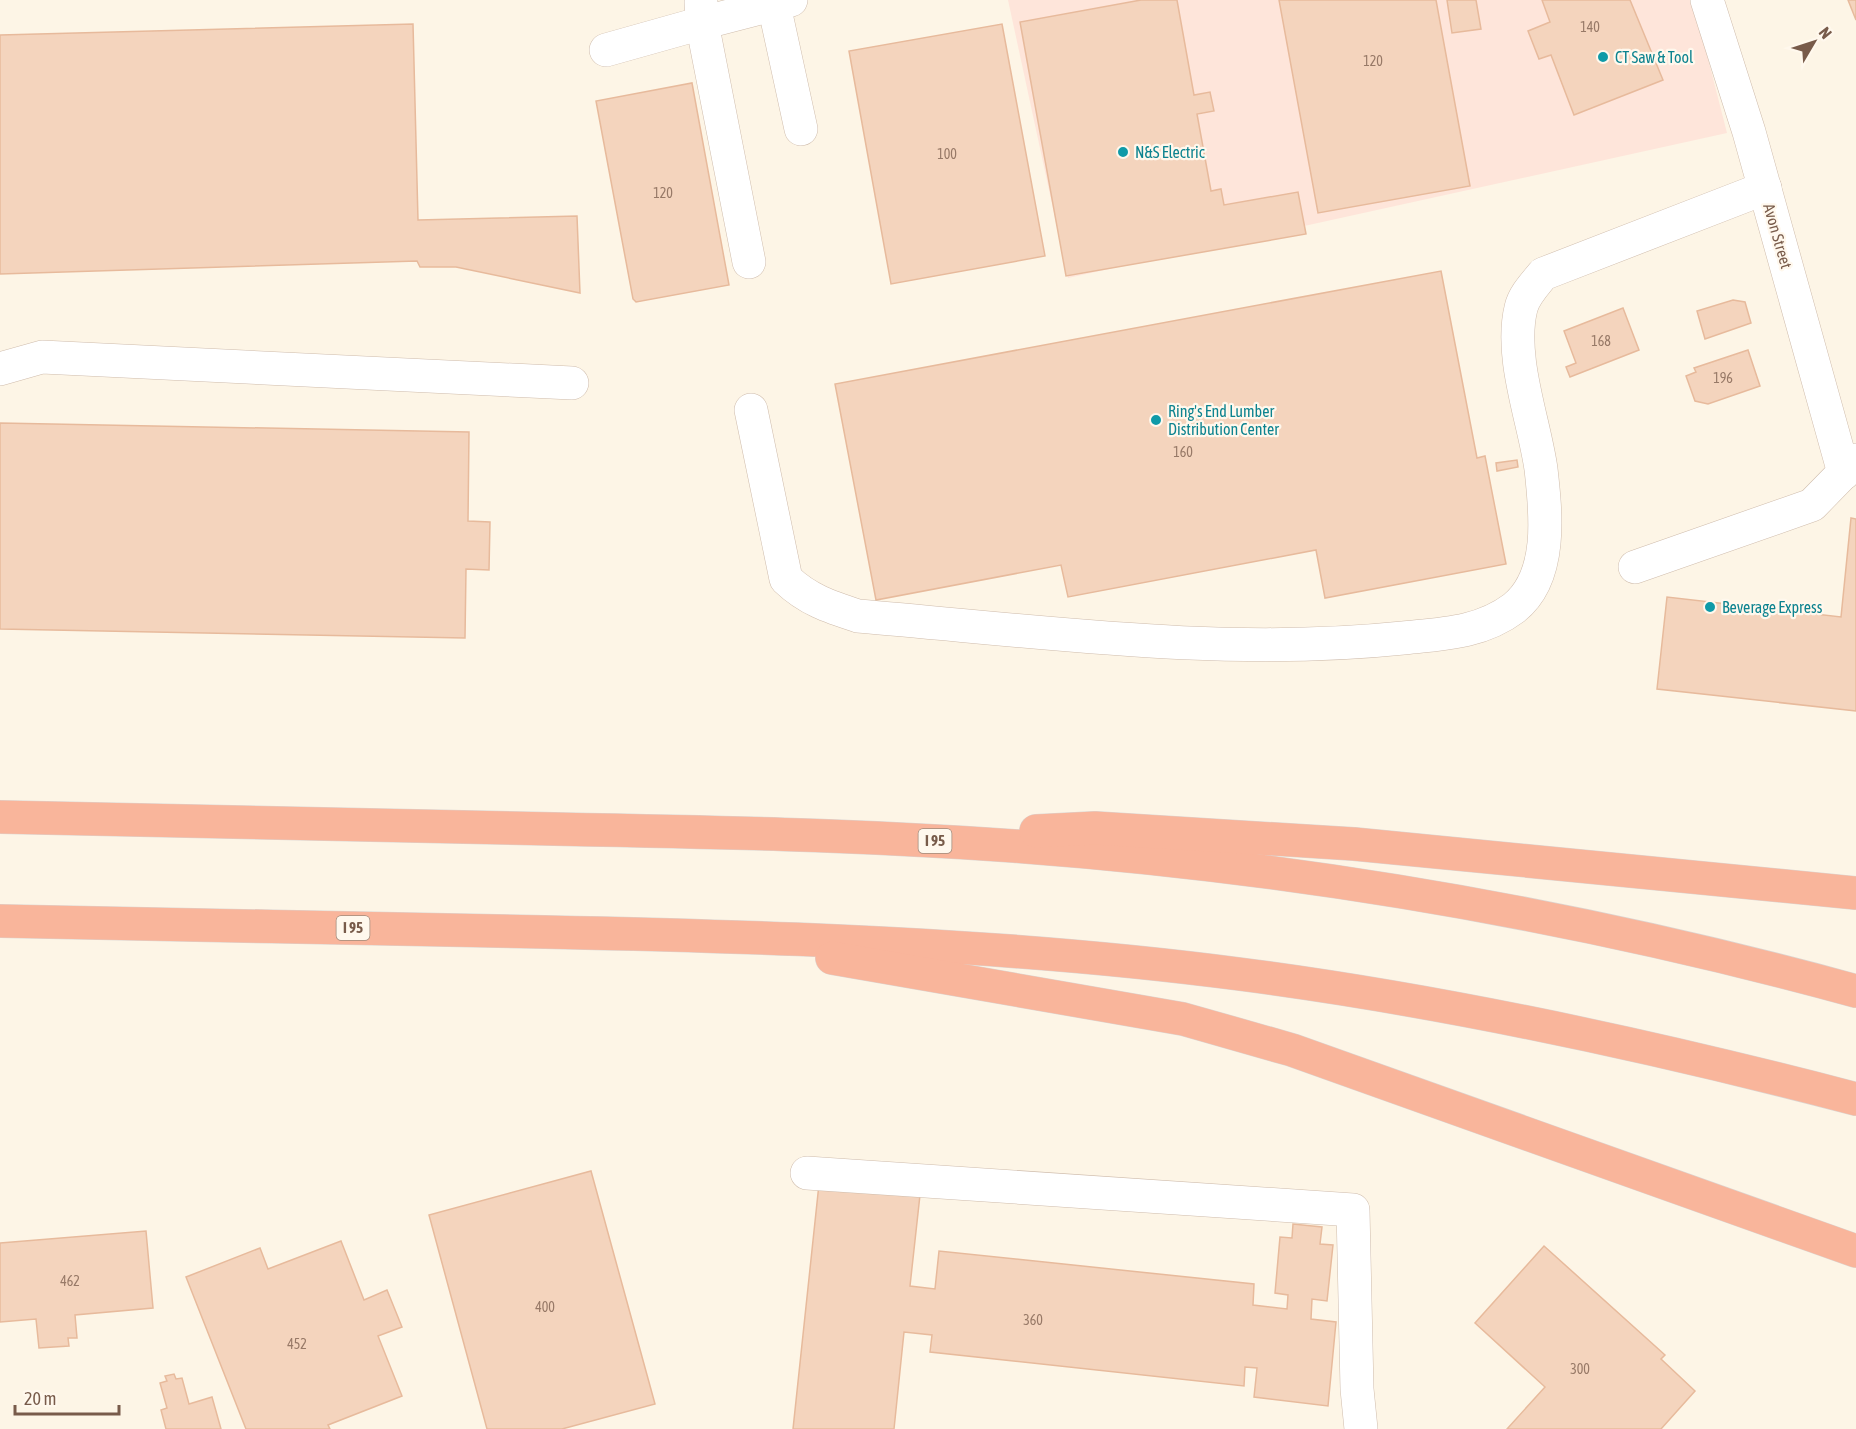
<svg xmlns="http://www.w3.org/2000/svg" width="1856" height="1429" viewBox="0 0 1856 1429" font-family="'Asap Condensed',sans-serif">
  <rect width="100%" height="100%" fill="#fdf5e6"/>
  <polygon fill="#fee5da" points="1008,0 1693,0 1727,133 1068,278"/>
  <g fill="#f4d4bd" stroke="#e7ba9c" stroke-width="1.5">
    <polygon points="1141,0 1177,0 1194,95 1210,92 1214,111 1197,114 1211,191 1221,189 1224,205 1298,192 1306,234 1066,276 1020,22"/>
    <polygon points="1279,0 1436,0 1470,186 1318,213"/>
    <polygon points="1447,0 1476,0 1481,29 1452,33"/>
    <polygon points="1542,0 1630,0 1663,80 1574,115 1551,55 1539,59 1528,31 1550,22"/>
    <polygon points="1848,0 1856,0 1856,20"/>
    <polygon points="413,24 418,220 577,216 580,293 456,267 420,267 417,261 0,274 0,35"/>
    <polygon points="1002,24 1045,256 891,284 849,51"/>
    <polygon points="692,83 729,285 636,302 633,299 596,101"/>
    <polygon points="1441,271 1477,458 1485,456 1506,564 1325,598 1316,550 1068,597 1061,565 876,600 835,384"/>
    <polygon points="1733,300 1745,302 1751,323 1705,339 1697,311"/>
    <polygon points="1623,308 1639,350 1570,377 1566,367 1576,363 1564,331"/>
    <polygon points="1748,350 1760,386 1708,404 1695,401 1686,376 1696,372 1694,368"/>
    <polygon points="0,423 469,432 468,521 490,522 489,570 466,569 465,638 0,629"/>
    <polygon points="1517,460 1518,467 1497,471 1496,463"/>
    <polygon points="1851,518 1856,519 1856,711 1657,689 1667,597 1841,617"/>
    <polygon points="591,1171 655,1404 562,1429 487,1429 429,1215"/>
    <polygon points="819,1184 920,1195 910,1286 935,1289 939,1251 1254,1284 1253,1305 1287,1309 1288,1295 1275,1293 1280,1237 1292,1238 1293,1224 1322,1227 1320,1244 1333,1245 1327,1301 1312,1299 1311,1319 1336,1322 1328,1406 1254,1397 1257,1368 1245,1367 1244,1386 930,1352 932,1335 904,1332 894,1429 793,1429"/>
    <polygon points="146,1231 153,1308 75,1315 77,1338 68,1338 69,1346 39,1348 36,1319 0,1322 0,1243"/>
    <polygon points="341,1241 364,1300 387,1290 402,1327 378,1336 402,1396 328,1425 330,1429 246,1429 186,1277 260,1248 268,1269"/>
    <polygon points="1544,1246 1665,1355 1661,1359 1695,1391 1661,1429 1507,1429 1545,1387 1475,1323"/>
    <polygon points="174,1374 176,1379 182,1378 189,1404 212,1397 221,1429 166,1429 161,1410 167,1408 160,1383 167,1381 165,1376"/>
  </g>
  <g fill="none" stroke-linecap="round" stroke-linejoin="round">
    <g stroke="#cfbcac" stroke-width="34">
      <g id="minor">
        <polyline points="1707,0 1749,132 1844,473"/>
        <polyline points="774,5 801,129"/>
        <polyline points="606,50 702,23 701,2"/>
        <polyline points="749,262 702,23 791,0"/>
        <polyline points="0,369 42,357 572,383"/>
        <path d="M751,410L786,579C808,600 830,607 858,616C1038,631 1222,657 1403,638C1442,634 1481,633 1514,608C1553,577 1546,513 1541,469C1534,420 1509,357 1521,308C1524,295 1535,284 1543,274L1765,188"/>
        <polyline points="1635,567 1812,505 1856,460"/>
        <polyline points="807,1173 1353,1210 1357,1389 1361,1429"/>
      </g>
    </g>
    <g stroke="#dcd4d0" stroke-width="34">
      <g id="highway">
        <path d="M0,817C185,821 370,825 554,829C708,832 861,835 1014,846C1298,867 1582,916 1856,991"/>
        <polyline points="1036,831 1095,828 1354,844 1856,893"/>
        <path d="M0,921C182,925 363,928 545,932C777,937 1009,944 1239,974C1448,1001 1653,1046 1856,1099"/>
        <polyline points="832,958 1183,1019 1292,1050 1856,1251"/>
      </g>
    </g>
    <use href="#minor" stroke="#fff" stroke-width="33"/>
    <use href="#highway" stroke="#f9b59b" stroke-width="33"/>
  </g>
  <g fill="#0f9aa8" stroke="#fff8ed" stroke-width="2">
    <circle cx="1603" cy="57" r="6"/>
    <circle cx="1123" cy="152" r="6"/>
    <circle cx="1156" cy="420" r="6"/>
    <circle cx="1710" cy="607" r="6"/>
  </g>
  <g text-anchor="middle" stroke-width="4.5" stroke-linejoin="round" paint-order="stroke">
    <g font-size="14" fill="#977967">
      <text x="1590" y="32">140</text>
      <text x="1373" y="66">120</text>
      <text x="947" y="159">100</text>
      <text x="663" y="198">120</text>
      <text x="1601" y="346">168</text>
      <text x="1723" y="383">196</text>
      <text x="1183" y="457">160</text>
      <text x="70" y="1286">462</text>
      <text x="545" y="1312">400</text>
      <text x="1033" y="1325">360</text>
      <text x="297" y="1349">452</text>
      <text x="1580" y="1374">300</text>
    </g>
    <g fill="#fff8ed" stroke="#a08a7b" stroke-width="1.5">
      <rect x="918.5" y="829" width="33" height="24" rx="4.5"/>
      <rect x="336.5" y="916" width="33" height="24" rx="4.5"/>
    </g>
    <g font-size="15" font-weight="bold" fill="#785b4a">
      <text x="935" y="846">I 95</text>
      <text x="353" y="933">I 95</text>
    </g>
    <g font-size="16" fill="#0d838f" stroke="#fff8ed" text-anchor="start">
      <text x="1615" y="63">CT Saw &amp; Tool</text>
      <text x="1135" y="158">N&amp;S Electric</text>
      <text x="1168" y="417">Ring's End Lumber<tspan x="1168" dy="18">Distribution Center</tspan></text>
      <text x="1722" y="613">Beverage Express</text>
    </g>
    <g font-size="16" fill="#785b4a" stroke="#fff8ed">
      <text transform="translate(1778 236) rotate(74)" y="6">Avon Street</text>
    </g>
  </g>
  <g transform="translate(1814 42) rotate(51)" stroke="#fff8ed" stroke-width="4.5" paint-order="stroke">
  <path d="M0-4.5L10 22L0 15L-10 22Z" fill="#785b4a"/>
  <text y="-9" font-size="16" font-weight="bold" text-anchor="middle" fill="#785b4a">N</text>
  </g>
  <path d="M15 1405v9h104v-9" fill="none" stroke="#785b4a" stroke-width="3"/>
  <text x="24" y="1405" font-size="18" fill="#785b4a" stroke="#fff8ed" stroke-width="4.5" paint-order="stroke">20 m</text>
</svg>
